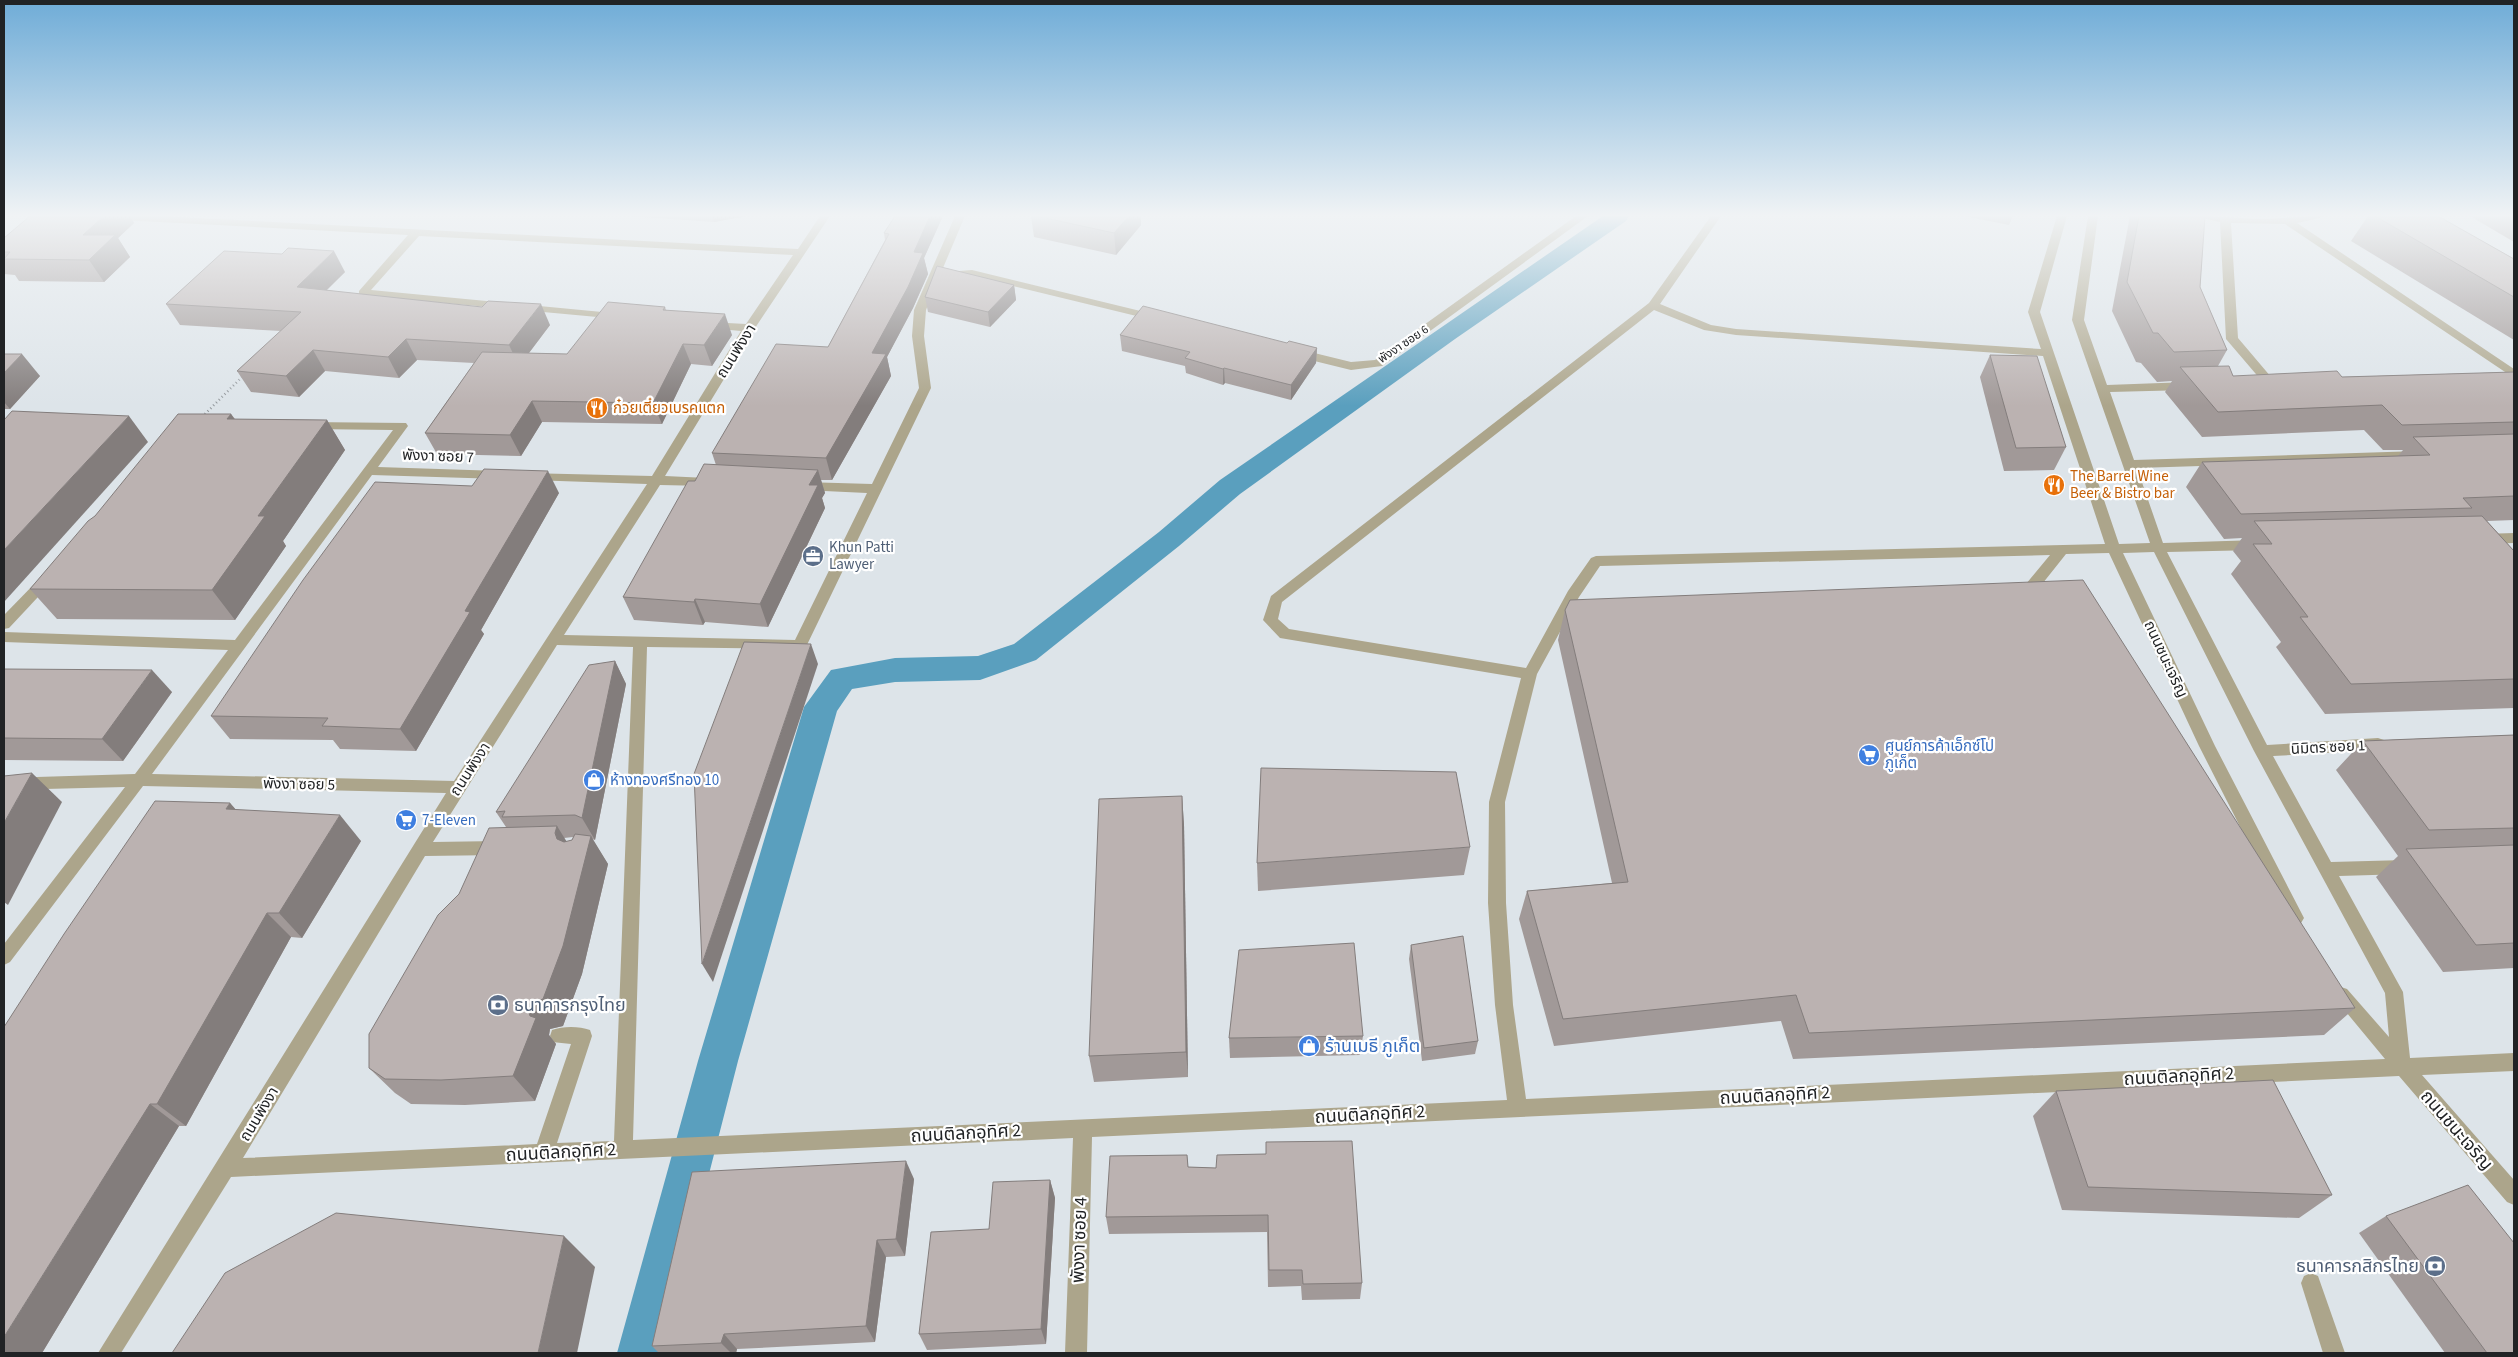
<svg xmlns="http://www.w3.org/2000/svg" width="2518" height="1357" viewBox="0 0 2518 1357" font-family="'Source Sans 3','Noto Sans Thai',sans-serif">
  <rect width="100%" height="100%" fill="#dde4e9"/>
  <g fill="none" stroke-linecap="round" stroke-linejoin="round">
    <polygon fill="#5a9fbe" fill-rule="evenodd" points="1603,216 1629,216 1626,221 1455,339 1240,494 1179,546 1036,660 980,680 895,682 852,689 837,711 738,1061 663,1353 617,1353 698,1061 804,707 831,670 895,658 978,656 1014,644 1159,532 1220,480"/>
    <polyline stroke="#93989c" stroke-width="2.5" stroke-dasharray="1 3" stroke-linecap="butt" points="202,417 244,375"/>
    <g fill="#aca58b" fill-rule="evenodd">
      <path d="M96,216H158L798,249L820,216H830L755,328L665,476L707,478L714,482L707,486L660,485L564,635L795,640L867,493L803,490L796,486L803,482L872,484L919,388L912,336L914,310L955,216H965L940,275L946,272L972,270L1161,316L1163,318L1157,321L972,276L946,278L940,275L926,310L924,336L931,388L805,649L647,647L633,1140L1507,1100L1495,1005L1488,903L1489,802L1521,678L1280,638L1263,620L1271,596L1649,303L1711,216H1721L1660,304L1711,325L1736,329L2041,349L2028,312L2057,216H2067L2040,312L2119,544L2150,543L2072,320L2088,216H2098L2084,320L2107,385L2188,382L2194,386L2188,390L2110,392L2134,460L2419,451L2425,455L2419,459L2137,468L2163,543L2258,540L2265,545L2258,550L2167,552L2267,745L2378,738L2384,740L2386,744L2384,748L2378,750L2273,756L2331,862L2406,860L2412,862L2414,867L2412,872L2406,874L2339,876L2403,992L2410,1058L2514,1053V1071L2422,1075L2514,1180V1205L2507,1202L2399,1076L1092,1137L1087,1353H1065L1073,1138L231,1177L121,1353H98L446,793L143,786L10,962L4,965V944L125,787L4,790V778L135,774L228,650L4,642V632L235,640L393,430L310,429L304,425L306,422L406,423L408,426L378,467L500,471L507,475L500,479L372,475L152,774L454,781L647,484L530,480L525,479L523,476L525,473L652,476L741,331L709,328L703,325L709,322L746,324L793,255L419,236L371,290L623,314L625,316L619,319L359,295V291L408,235L101,219ZM1654,310L1704,330L1736,335L2043,356L2105,544L1596,556L1591,558L1568,591L1526,668L1289,629L1278,619L1282,602ZM2154,552L2254,751L2385,993L2389,1037L2347,989L2341,987L2335,989L2332,995L2385,1059L1526,1099L1513,1005L1506,903L1505,802L1537,674L1579,597L1600,566L2050,555L2026,584L2014,585L2012,589C2016,596 2028,595 2035,593L2066,554L2109,553L2199,746L2289,923L2295,925L2301,923L2304,918L2215,746L2123,553ZM557,645L633,647L614,1141L557,1143L592,1036L590,1030C579,1026 563,1026 552,1030L550,1036L552,1042L571,1044L537,1144L243,1158L425,856L499,855L505,853L507,848L505,843L499,841L433,842Z"/>
      <polygon points="1576,216 1588,216 1382,366 1351,370 1294,356 1292,353 1298,349 1351,362 1375,360"/>
      <polygon points="2201,216 2261,219 2321,216 2320,218 2297,223 2514,369 2514,378 2285,224 2231,223 2238,338 2277,384 2271,388 2267,387 2226,339 2220,222 2202,218"/>
      <polygon points="2514,533 2514,543 2483,544 2476,539 2483,534"/>
      <polygon points="48,573 55,578 53,581 9,628 4,629 4,615 43,575"/>
      <polygon points="2311,1273 2318,1276 2345,1353 2323,1353 2301,1283 2304,1276"/>
    </g>
  </g>
  <g fill="#a19998" fill-rule="evenodd">
    <polygon points="30,216 130,216 134,223 118,238 130,257 104,282 19,281 15,275 4,274 4,238"/>
    <polygon points="629,216 747,216 714,222"/>
    <polygon points="1031,216 1141,216 1141,225 1116,255 1034,237"/>
    <polygon points="1964,216 2013,216 2009,225"/>
    <polygon points="2130,216 2205,216 2200,287 2227,350 2218,366 2233,376 2342,377 2514,372 2514,520 2487,521 2514,551 2514,708 2325,714 2276,647 2281,642 2231,574 2241,561 2233,551 2242,538 2224,539 2186,487 2202,462 2398,456 2403,450 2383,450 2364,430 2202,437 2165,392 2172,381 2157,382 2141,363 2136,362 2112,311"/>
    <polygon points="2368,216 2438,216 2514,259 2514,340 2351,241"/>
    <polygon points="2470,216 2514,216 2514,242"/>
    <polygon points="942,218 924,258 928,274 913,308 887,357 891,376 832,480 821,480 825,493 822,498 825,508 768,627 705,622 703,625 634,620 623,597 695,481 716,465 712,453 828,347 885,240 884,233"/>
    <polygon points="345,272 327,290 550,325 529,353 567,354 665,307 666,310 732,335 712,366 691,364 662,424 542,422 521,456 437,454 425,433 474,363 417,360 399,378 325,371 299,397 251,392 237,371 281,331 180,325 166,304"/>
    <polygon points="1014,285 1016,300 990,327 928,312 925,297"/>
    <polygon points="1120,335 1287,343 1317,348 1316,363 1291,400 1225,383 1223,385 1186,373 1185,366 1122,351"/>
    <polygon points="4,354 40,376 10,409 4,409"/>
    <polygon points="1990,355 2066,447 2054,470 2004,471 1980,377"/>
    <polygon points="231,414 235,419 327,420 345,450 283,541 286,546 235,620 57,619 30,589"/>
    <polygon points="472,486 559,493 481,630 484,634 416,751 340,749 333,740 230,739 211,716"/>
    <polygon points="1565,610 2355,1008 2324,1035 1793,1059 1781,1021 1554,1046 1519,919 1527,891 1612,883 1558,640"/>
    <path d="M615,661L626,684L595,840L592,839L608,864L582,974L563,1026L550,1029L549,1035L556,1044L535,1101L465,1105L411,1104L395,1093L369,1068L459,894L506,827L496,812ZM573,837L572,840L566,842L564,838Z"/>
    <polygon points="4,669 172,692 123,761 4,760"/>
    <polygon points="2514,735 2514,968 2443,972 2376,877 2398,856 2336,770 2363,741"/>
    <polygon points="1182,796 1184,825 1188,1077 1094,1082 1089,1056"/>
    <polygon points="230,803 235,809 361,841 302,938 291,937 186,1126 179,1126 42,1353"/>
    <polygon points="1470,847 1464,875 1258,891 1257,863"/>
    <polygon points="1411,945 1478,1041 1475,1054 1422,1061 1409,959"/>
    <polygon points="1363,1036 1360,1055 1230,1058 1229,1038"/>
    <polygon points="2056,1091 2332,1195 2299,1218 2062,1210 2033,1116"/>
    <polygon points="1187,1155 1188,1167 1216,1168 1362,1283 1360,1299 1302,1300 1301,1286 1268,1287 1267,1232 1109,1234 1106,1217"/>
    <polygon points="914,1179 905,1256 886,1257 875,1342 737,1349 736,1353 659,1353 652,1346"/>
    <polygon points="1050,1180 1055,1198 1046,1344 927,1350 919,1334 989,1229"/>
    <polygon points="2386,1216 2514,1353 2445,1353 2359,1233"/>
  </g>
  <g fill="#837d7c">
    <polygon points="104,216 130,216 134,223 118,238 130,257 104,282 89,260 83,235"/>
    <polygon points="712,216 747,216 714,222"/>
    <polygon points="930,216 941,216 942,218 924,258 928,274 913,308 887,357 891,376 832,480 826,458 872,353 914,252"/>
    <polygon points="1129,216 1141,216 1141,225 1116,255 1114,233"/>
    <polygon points="334,251 345,272 309,307 297,287"/>
    <polygon points="1014,285 1016,300 990,327 988,312"/>
    <polygon points="541,304 550,325 519,366 509,345"/>
    <polygon points="725,314 732,335 712,366 704,345"/>
    <polygon points="406,339 417,360 399,378 388,357"/>
    <polygon points="683,344 691,364 662,424 653,403"/>
    <polygon points="1317,348 1316,363 1291,400 1291,385"/>
    <polygon points="313,350 325,371 299,397 286,376"/>
    <polygon points="22,354 40,376 10,409 4,402 4,373"/>
    <polygon points="1224,368 1225,383 1223,385 1223,369"/>
    <polygon points="532,401 542,422 521,456 510,435"/>
    <polygon points="231,414 251,444 227,419"/>
    <polygon points="129,416 148,442 4,602 4,550"/>
    <polygon points="327,420 345,450 283,541 286,546 235,620 212,590 258,516"/>
    <polygon points="818,470 825,493 822,498 825,508 768,627 760,604 809,485"/>
    <polygon points="548,471 559,493 481,630 484,634 416,751 400,729 465,611"/>
    <polygon points="695,599 705,622 703,625 694,602"/>
    <polygon points="811,644 818,664 713,982 702,964"/>
    <polygon points="615,661 626,684 595,840 582,818"/>
    <polygon points="152,670 172,692 123,761 102,739"/>
    <polygon points="32,773 62,802 8,905 4,902 4,823"/>
    <polygon points="1182,796 1184,825 1188,1077 1186,1052"/>
    <polygon points="230,803 253,829 226,809"/>
    <polygon points="340,815 361,841 302,938 279,913"/>
    <polygon points="557,826 575,855 557,839 555,833"/>
    <polygon points="591,836 608,864 582,974 563,1026 550,1029 549,1035 556,1044 535,1101 513,1076 530,1016 528,1010 530,1003"/>
    <polygon points="267,913 291,937 186,1126 157,1104"/>
    <polygon points="150,1104 179,1126 42,1353 4,1353 4,1337"/>
    <polygon points="906,1161 914,1179 905,1256 896,1239"/>
    <polygon points="1050,1180 1055,1198 1046,1344 1041,1329"/>
    <polygon points="564,1236 595,1267 577,1353 538,1353"/>
    <polygon points="877,1240 886,1257 875,1342 866,1326"/>
    <polygon points="724,1334 737,1349 736,1353 731,1353 721,1343"/>
  </g>
  <g fill="#bbb2b1" stroke="#837d7c">
    <polygon points="30,216 104,216 83,235 115,235 89,260 4,259 10,252 4,252 4,238"/>
    <polygon points="895,216 930,216 914,252 923,253 908,287 872,353 886,354 826,458 712,453 776,344 828,347 889,234 884,233"/>
    <polygon points="1036,216 1129,216 1114,233"/>
    <polygon points="2139,216 2205,216 2200,287 2227,350 2174,352 2158,333 2153,333 2127,282"/>
    <polygon points="2375,216 2438,216 2514,259 2514,297"/>
    <polygon points="288,248 334,251 297,287 482,307 488,301 541,304 509,345 406,339 388,357 313,350 286,376 237,371 301,312 166,304 224,251 282,254"/>
    <polygon points="937,266 1014,285 988,312 925,297"/>
    <polygon points="608,302 665,307 663,310 725,314 704,345 683,344 653,403 532,401 510,435 425,433 482,352 567,354"/>
    <polygon points="1143,306 1287,343 1289,341 1317,348 1291,385 1224,368 1223,369 1185,358 1190,352 1120,335"/>
    <polygon points="4,354 22,354 4,373"/>
    <polygon points="1990,355 2037,356 2066,447 2016,448"/>
    <polygon points="2229,366 2233,376 2337,371 2342,377 2514,372 2514,422 2402,425 2382,405 2218,412 2180,367"/>
    <polygon points="12,411 129,416 4,550 4,420"/>
    <polygon points="178,414 231,414 227,419 327,420 258,516 265,516 212,590 30,589 88,521 95,516"/>
    <polygon points="2514,434 2514,496 2463,498 2472,508 2241,514 2202,462 2430,455 2413,437"/>
    <polygon points="704,464 818,470 809,485 818,485 760,604 695,599 694,602 623,597 688,481 695,481"/>
    <polygon points="484,469 548,471 465,611 470,612 400,729 322,726 328,718 211,716 303,580 375,482 472,486"/>
    <polygon points="2482,516 2514,551 2514,679 2351,684 2300,617 2308,617 2253,544 2272,544 2254,521"/>
    <polygon points="2083,580 2355,1008 1809,1033 1796,995 1563,1019 1527,891 1628,882 1565,610 1570,600"/>
    <polygon points="744,642 811,644 702,964 694,774"/>
    <polygon points="615,661 582,818 575,815 502,817 505,811 496,812 589,665"/>
    <polygon points="4,669 152,670 102,739 4,738"/>
    <polygon points="2514,735 2514,828 2429,830 2363,741"/>
    <polygon points="1261,768 1456,772 1470,847 1257,863"/>
    <polygon points="32,773 4,823 4,776"/>
    <polygon points="1182,796 1186,1052 1089,1056 1099,799"/>
    <polygon points="155,801 230,803 226,809 340,815 279,913 267,913 157,1104 150,1104 4,1337 4,1027 64,934"/>
    <polygon points="557,826 555,833 557,839 564,842 572,840 575,834 591,836 563,946 543,999 530,1003 528,1010 530,1016 536,1018 513,1076 441,1080 385,1079 369,1068 369,1034 438,915 459,894 489,828"/>
    <polygon points="2514,845 2514,943 2476,945 2406,849"/>
    <polygon points="1463,936 1478,1041 1424,1048 1411,945"/>
    <polygon points="1354,943 1363,1036 1229,1038 1239,950"/>
    <polygon points="2273,1080 2332,1195 2088,1187 2056,1091"/>
    <polygon points="1352,1141 1362,1283 1303,1284 1302,1270 1269,1270 1268,1215 1106,1217 1110,1156 1187,1155 1188,1167 1216,1168 1217,1155 1266,1154 1266,1142"/>
    <polygon points="906,1161 896,1239 877,1240 866,1326 724,1334 721,1343 652,1346 692,1172"/>
    <polygon points="1050,1180 1041,1329 919,1334 931,1232 989,1229 993,1182"/>
    <polygon points="2468,1185 2514,1243 2514,1353 2487,1353 2386,1216"/>
    <polygon points="336,1213 564,1236 538,1353 172,1353 225,1273"/>
  </g>
  <linearGradient id="sky" x2="0" y2="1"><stop stop-color="#6facd7"/><stop offset="0.53" stop-color="#f0f3f5"/><stop offset="1" stop-color="#f0f3f5" stop-opacity="0"/></linearGradient>
  <rect width="2518" height="406" fill="url(#sky)"/>
  <defs>
    <g id="restaurant-disc" transform="scale(1.125)"><circle r="9.5" fill="#e8710a" stroke="#fff"/><path d="M-5-6h1v4h1v-4h1v4h1v-4h1v5L-1.5 .5V6h-2V.5L-5-1ZM5-6V6H3V1.5H1.5Q1.5-4 5-6Z" fill="#fff"/></g>
    <g id="office-disc" transform="scale(1.125)"><circle r="9.5" fill="#5c6f8a" stroke="#fff"/><path d="M-6-3h4V-5.5h4V-3h4V5H-6ZM-1-4.5V-3h2v-1.5ZM-6 0V1H6V0Z" fill="#fff"/></g>
    <g id="supermarket-disc" transform="scale(1.125)"><circle r="9.5" fill="#3f7fe0" stroke="#fff"/><path d="M-6-5.5h2.5l.6 2H6L4.5 2H-2.5L-4.4-4H-6ZM-1.5 3.2a1.3 1.3 0 1 0 .1 0ZM3 3.2a1.3 1.3 0 1 0 .1 0Z" fill="#fff"/></g>
    <g id="shop-disc" transform="scale(1.125)"><circle r="9.5" fill="#3f7fe0" stroke="#fff"/><path d="M-5-2.5h2.3a2.7 3.5 0 0 1 5.4 0H5L5.5 6h-11ZM-1.5-2.5h3a1.5 2.3 0 0 0-3 0Z" fill="#fff"/></g>
    <g id="bank-disc" transform="scale(1.125)"><circle r="9.5" fill="#5c6f8a" stroke="#fff"/><path d="M-6-4H6V4H-6ZM0-2.3a2.3 2.3 0 1 0 0 4.6a2.3 2.3 0 1 0 0-4.6Z" fill="#fff"/></g>
  </defs>
  <g fill-rule="evenodd">
    <use href="#restaurant-disc" x="597" y="408"/>
    <use href="#restaurant-disc" x="2054" y="485"/>
    <use href="#office-disc" x="813" y="556"/>
    <use href="#supermarket-disc" x="1869" y="755"/>
    <use href="#shop-disc" x="594" y="780"/>
    <use href="#supermarket-disc" x="406" y="820"/>
    <use href="#bank-disc" x="498" y="1005"/>
    <use href="#shop-disc" x="1309" y="1046"/>
    <use href="#bank-disc" x="2435" y="1266"/>
  </g>
  <g text-anchor="middle" stroke-width="4.5" stroke-linejoin="round" paint-order="stroke">
    <g font-size="12" fill="#212325" stroke="#fff">
      <text transform="translate(1403 344) rotate(-34)" y="4">พังงา ซอย 6</text>
    </g>
    <g font-size="15" fill="#212325" stroke="#fff">
      <text transform="translate(736 351) rotate(-58)" y="5">ถนนพังงา</text>
      <text transform="translate(438 456) rotate(2)" y="5">พังงา ซอย 7</text>
      <text transform="translate(2166 659) rotate(65)" y="5">ถนนชนะเจริญ</text>
      <text transform="translate(2328 747) rotate(-3)" y="5">นิมิตร ซอย 1</text>
      <text transform="translate(470 769) rotate(-57)" y="5">ถนนพังงา</text>
      <text transform="translate(299 784) rotate(1)" y="5">พังงา ซอย 5</text>
      <text transform="translate(259 1114) rotate(-59)" y="5">ถนนพังงา</text>
    </g>
    <g font-size="15" fill="#c56008" stroke="#fff" text-anchor="start">
      <text x="613" y="413">ก๋วยเตี๋ยวเบรคแตก</text>
      <text x="2070" y="481">The Barrel Wine<tspan x="2070" dy="17">Beer &amp; Bistro bar</tspan></text>
    </g>
    <g font-size="15" fill="#4e5e75" stroke="#fff" text-anchor="start">
      <text x="829" y="552">Khun Patti<tspan x="829" dy="17">Lawyer</tspan></text>
    </g>
    <g font-size="15" fill="#366cbe" stroke="#fff" text-anchor="start">
      <text x="1885" y="751">ศูนย์การค้าเอ็กซ์โป<tspan x="1885" dy="17">ภูเก็ต</tspan></text>
      <text x="610" y="785">ห้างทองศรีทอง 10</text>
      <text x="422" y="825">7-Eleven</text>
    </g>
    <g font-size="18" fill="#4e5e75" stroke="#fff" text-anchor="start">
      <text x="514" y="1011">ธนาคารกรุงไทย</text>
      <text x="2419" y="1272" text-anchor="end">ธนาคารกสิกรไทย</text>
    </g>
    <g font-size="18" fill="#366cbe" stroke="#fff" text-anchor="start">
      <text x="1325" y="1052">ร้านเมธี ภูเก็ต</text>
    </g>
    <g font-size="18" fill="#212325" stroke="#fff">
      <text transform="translate(2179 1076) rotate(-3)" y="6">ถนนติลกอุทิศ 2</text>
      <text transform="translate(1775 1095) rotate(-3)" y="6">ถนนติลกอุทิศ 2</text>
      <text transform="translate(1370 1114) rotate(-3)" y="6">ถนนติลกอุทิศ 2</text>
      <text transform="translate(2457 1130) rotate(49)" y="6">ถนนชนะเจริญ</text>
      <text transform="translate(966 1133) rotate(-3)" y="6">ถนนติลกอุทิศ 2</text>
      <text transform="translate(561 1152) rotate(-3)" y="6">ถนนติลกอุทิศ 2</text>
      <text transform="translate(1079 1240) rotate(-88)" y="6">พังงา ซอย 4</text>
    </g>
  </g>
  <rect width="2518" height="1357" fill="none" stroke="#212325" stroke-width="10"/>
</svg>
